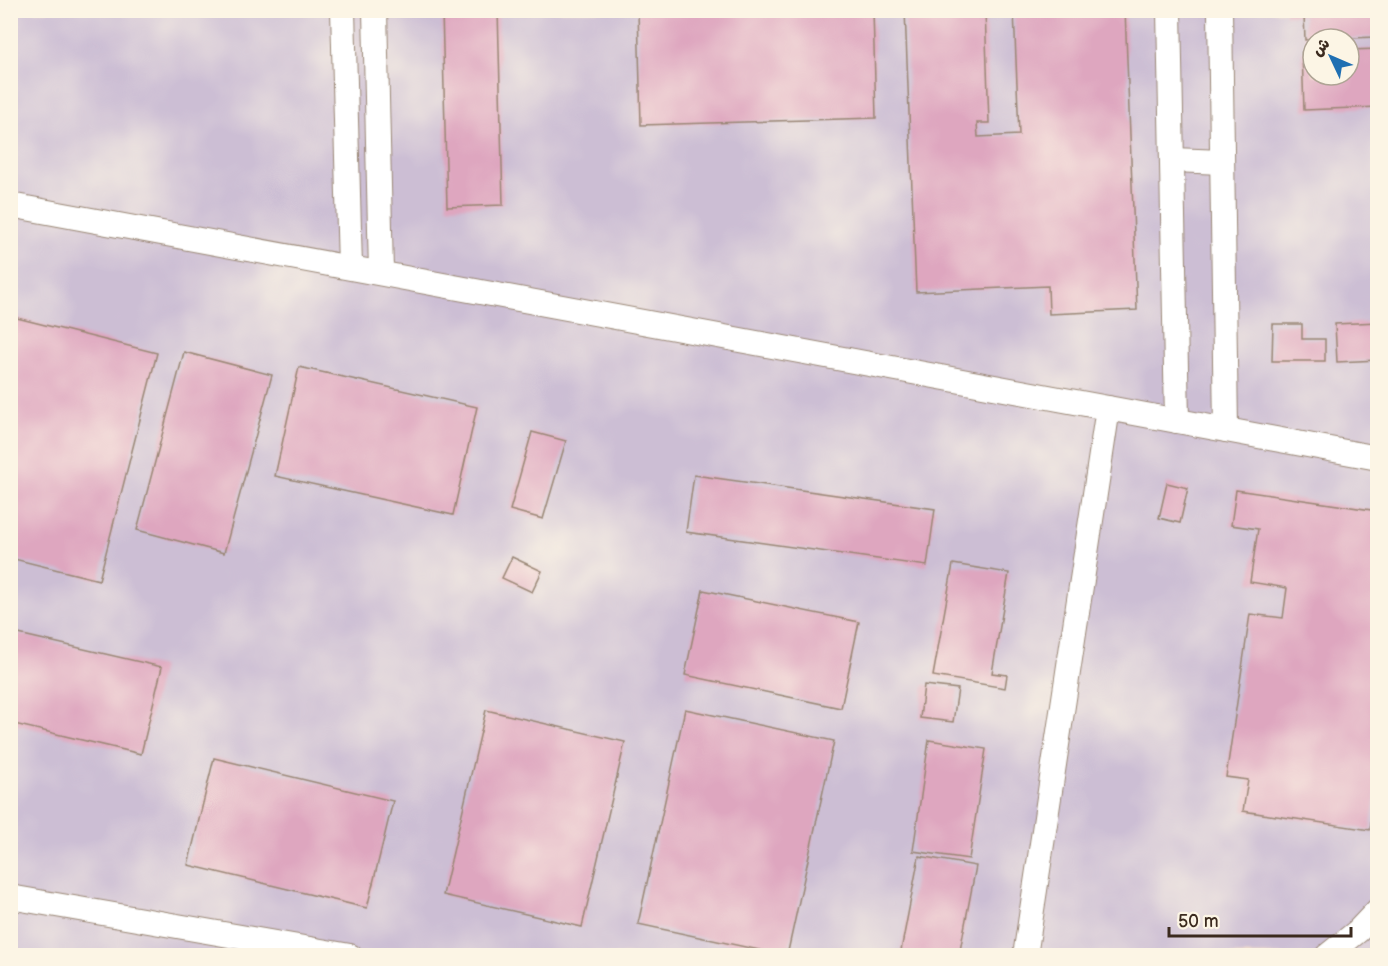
<svg xmlns="http://www.w3.org/2000/svg" width="1388" height="966" viewBox="0 0 1388 966" font-family="'Balsamiq Sans','Playpen Sans Arabic',sans-serif">
  <rect width="100%" height="100%" fill="#fcf5e5"/>
  <filter id="ink" filterUnits="userSpaceOnUse"><feTurbulence type="fractalNoise" baseFrequency=".0167" numOctaves="2"/><feDisplacementMap in="SourceGraphic" scale="12" xChannelSelector="R" yChannelSelector="G"/><feConvolveMatrix kernelMatrix="1 2 1 2 8 2 1 2 1" color-interpolation-filters="sRGB"/></filter>
  <filter id="wash" filterUnits="userSpaceOnUse"><feTurbulence type="fractalNoise" baseFrequency=".008" numOctaves="4" result="noise"/><feDisplacementMap in="SourceGraphic" scale="24" xChannelSelector="R" yChannelSelector="G"/><feGaussianBlur stdDeviation="1.35" result="paint"/><feColorMatrix in="noise" values="0 0 0 0 0 0 0 0 0 0 0 0 0 0 0 0 0 1.4 0 .05"/><feComposite in="paint" operator="in"/></filter>
  <g filter="url(#wash)">
    <rect width="100%" height="100%" fill="#f7e2c9"/>
    <path fill="#ccbed4" fill-rule="evenodd" d="M11,11H1377V955H11ZM1313,39H1349V75H1313Z"/>
    <g id="blocks">
      <g fill="#dea6bf">
        <polygon points="442,10 498,10 503,205 447,207"/>
        <polygon points="638,10 873,10 876,118 641,125"/>
        <polygon points="905,10 985,10 989,123 977,123 978,137 1019,135 1014,10 1125,10 1137,310 1049,314 1048,286 916,292"/>
        <polygon points="1285,10 1374,10 1375,37 1305,40 1304,15 1286,15"/>
        <polygon points="1378,49 1378,107 1304,110 1302,52 1313,52 1313,75 1349,75 1349,50"/>
        <polygon points="13,317 157,353 99,580 10,558 10,325"/>
        <polygon points="1378,322 1378,360 1337,362 1335,324"/>
        <polygon points="1273,324 1302,324 1302,339 1325,339 1325,361 1272,361"/>
        <polygon points="184,352 272,375 224,553 137,530"/>
        <polygon points="299,367 477,407 453,515 275,476"/>
        <polygon points="532,432 566,441 543,519 510,510"/>
        <polygon points="694,475 935,509 927,566 686,532"/>
        <polygon points="1167,483 1188,488 1180,523 1159,518"/>
        <polygon points="1236,490 1378,511 1378,780 1370,830 1243,811 1248,780 1226,777 1250,614 1283,618 1287,588 1250,582 1258,529 1231,525"/>
        <polygon points="512,557 542,571 532,592 502,578"/>
        <polygon points="953,564 1009,573 992,673 1007,675 1005,688 933,676"/>
        <polygon points="703,590 859,622 841,708 685,675"/>
        <polygon points="10,632 162,667 141,754 10,723"/>
        <polygon points="924,685 958,689 953,722 920,718"/>
        <polygon points="685,709 834,741 787,956 638,924"/>
        <polygon points="486,710 625,742 582,927 443,895"/>
        <polygon points="929,740 986,749 969,859 913,851"/>
        <polygon points="214,758 393,801 367,908 188,865"/>
        <polygon points="919,856 976,866 959,956 900,956"/>
      </g>
    </g>
  </g>
  <g filter="url(#ink)">
    <use href="#blocks" fill-opacity="0" stroke="#998674" stroke-width="1.5"/>
    <g fill="none" stroke-linecap="round" stroke-linejoin="round">
      <g stroke="#998674" stroke-width="26">
        <g id="minor">
          <polyline points="343,10 350,267"/>
          <polyline points="375,10 381,273"/>
          <polyline points="1169,10 1177,421"/>
          <polyline points="1220,10 1226,430"/>
          <polyline points="1173,160 1222,162"/>
          <polyline points="10,205 1378,458"/>
          <polyline points="10,897 350,956"/>
          <polyline points="1025,956 1108,408"/>
          <polyline points="1327,956 1358,931 1378,910"/>
        </g>
      </g>
      <use href="#minor" stroke="#fff" stroke-width="24"/>
    </g>
  </g>
  <rect width="1388" height="966" fill="none" stroke="#fcf5e5" stroke-width="36"/>
  <g transform="translate(1331 57) rotate(314)"><circle r="28" fill="#fcf5e5" stroke="#afa495" stroke-width="1.5"/>
  <path d="M0-4.5L10 22L0 15L-10 22Z" fill="#1f6fb2"/>
  <text y="-9" font-size="16" font-weight="bold" text-anchor="middle" fill="#3b2a1e">ش</text>
  </g>
  <path d="M1169 927v9h182v-9" fill="none" stroke="#3b2a1e" stroke-width="3"/>
  <text x="1178" y="927" font-size="18" fill="#3b2a1e" stroke="#fcf5e5" stroke-width="4.5" paint-order="stroke">50 m</text>
</svg>
